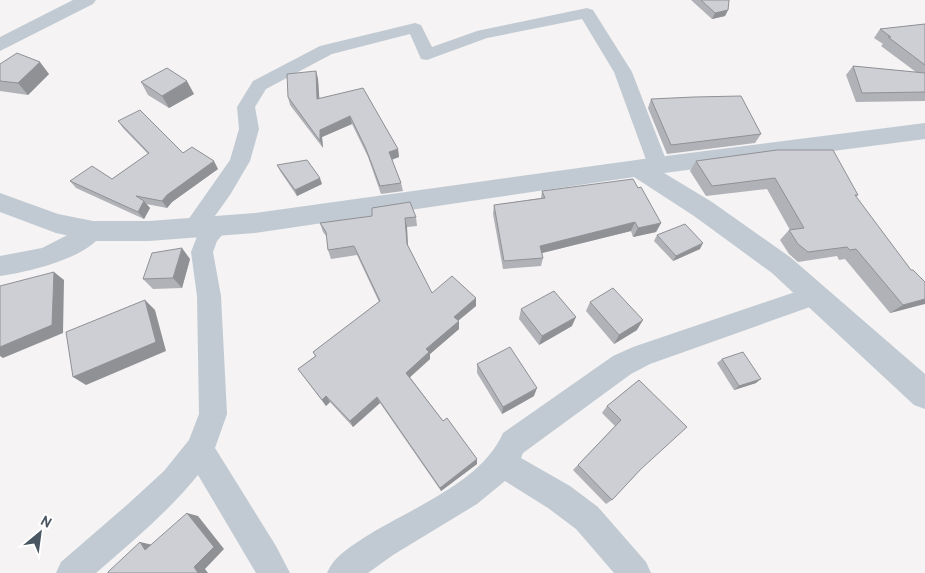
<svg xmlns="http://www.w3.org/2000/svg" width="925" height="573" viewBox="0 0 925 573" font-family="Overpass,sans-serif">
  <rect width="100%" height="100%" fill="#f5f3f3"/>
  <g fill="none" stroke-linecap="round" stroke-linejoin="round">
    <g fill="#c1cad2" fill-rule="evenodd">
      <path d="M587,8L593,10L632,72L668,165L665,170L658,172L651,170L648,165L614,72L582,19L487,38L427,60L421,59L410,34L332,54L266,89L255,107L259,129L250,161L230,195L212,220L219,217L227,220L230,226L217,241L213,252L221,296L227,414L215,448L276,546L290,573H256L198,475C168,512 132,542 96,573H56L61,562L128,504L164,471L189,440L199,414L197,296L191,252L198,234L186,233L183,227L230,160L239,129L237,107L253,81L320,46L415,23L421,25L432,47L477,31Z"/>
      <path d="M93,222L101,225L104,231C90,258 28,272 0,276V256L42,248Z"/>
      <path d="M816,285L824,288L828,295L824,302L650,364L631,374L523,453L521,458L570,486L598,507L646,562L651,573H614L576,529L548,508L505,481L477,504L393,555L368,573H327C334,557 347,549 362,539C406,510 481,484 503,433L613,356L633,347Z"/>
    </g>
    <g fill="#c1cad2" fill-rule="evenodd">
      <polygon points="73,0 96,0 93,4 0,51 0,37"/>
      <polygon points="925,123 925,139 664,173 712,202 790,257 925,374 925,409 914,405 772,273 694,216 634,177 255,233 149,241 93,241 56,233 0,212 0,193 58,214 93,221 149,221 255,213 658,157"/>
    </g>
  </g>
  <g fill="#b0b2b7">
    <polygon points="691,0 729,0 728,10 725,16 712,19"/>
    <polygon points="925,24 925,101 856,102 846,75 853,66 916,72 881,46 883,44 874,38 880,29"/>
    <polygon points="0,64 49,74 28,95 0,91"/>
    <polygon points="316,71 318,79 319,99 363,88 398,149 399,157 392,160 401,183 403,191 381,194 368,157 352,124 322,137 323,148 290,105 288,97"/>
    <polygon points="141,82 194,94 169,108 148,95"/>
    <polygon points="651,99 761,134 755,143 667,154 648,108"/>
    <polygon points="118,121 183,153 218,169 172,202 167,208 146,204 150,208 144,219 76,188 70,181 112,179 148,154 123,128"/>
    <polygon points="696,161 858,195 856,197 911,270 925,282 925,304 890,313 845,259 839,260 837,256 798,262 789,254 780,240 789,230 790,230 767,189 706,196 690,171"/>
    <polygon points="277,165 322,184 297,196 280,171"/>
    <polygon points="638,188 661,223 656,232 633,237 631,231 542,253 543,258 541,266 503,269 493,214 494,205 541,198 542,191"/>
    <polygon points="372,216 416,217 417,226 407,227 408,246 432,293 476,298 476,306 458,321 459,329 430,354 430,359 410,377 443,421 477,459 477,464 441,491 380,403 353,427 330,402 326,406 298,369 315,356 313,352 379,302 357,255 331,259 328,250 327,237 323,232 320,223"/>
    <polygon points="657,235 700,249 673,261 654,241"/>
    <polygon points="190,259 182,288 153,289 143,279"/>
    <polygon points="590,302 637,330 614,344 586,311"/>
    <polygon points="521,309 572,326 539,345 519,319"/>
    <polygon points="722,359 756,383 734,390 717,363"/>
    <polygon points="477,364 534,396 502,414 477,373"/>
    <polygon points="639,380 641,469 612,500 606,504 573,470 615,426 602,413 607,406"/>
  </g>
  <g fill="#909195">
    <polygon points="728,10 725,16 712,19 715,13"/>
    <polygon points="40,62 49,74 28,95 18,83"/>
    <polygon points="316,71 318,79 320,107 317,99"/>
    <polygon points="187,81 194,94 169,108 162,96"/>
    <polygon points="350,116 352,124 322,137 323,148 320,141 320,130"/>
    <polygon points="398,149 399,157 390,160 389,152"/>
    <polygon points="214,161 218,169 172,202 167,208 162,201 167,195"/>
    <polygon points="320,178 322,184 297,196 295,190"/>
    <polygon points="144,201 150,208 144,219 138,212"/>
    <polygon points="405,218 407,227 408,253 407,244"/>
    <polygon points="635,222 631,231 538,254 540,246"/>
    <polygon points="661,223 656,232 633,237 638,228"/>
    <polygon points="703,243 700,249 673,261 676,256"/>
    <polygon points="182,248 190,259 182,288 173,278"/>
    <polygon points="54,272 64,280 63,333 3,358 0,356 0,347"/>
    <polygon points="476,298 476,306 454,324 454,317"/>
    <polygon points="925,299 925,304 924,304 890,313 903,305"/>
    <polygon points="145,300 155,310 166,351 86,385 73,377"/>
    <polygon points="576,317 572,326 539,345 542,336"/>
    <polygon points="643,320 637,330 614,344 619,335"/>
    <polygon points="459,321 459,329 430,354 430,359 408,379 406,373 426,349"/>
    <polygon points="761,379 756,383 734,390 739,386"/>
    <polygon points="537,388 534,396 502,414 503,407"/>
    <polygon points="326,396 330,402 326,406 322,400"/>
    <polygon points="377,397 380,403 353,427 350,421"/>
    <polygon points="477,459 477,464 441,491 440,488"/>
    <polygon points="187,513 198,516 224,549 205,569 208,573 198,573 194,567"/>
    <polygon points="140,542 153,545 145,550"/>
  </g>
  <g fill="#cdcfd5" stroke="#909195">
    <polygon points="701,0 729,0 728,10 715,13"/>
    <polygon points="925,24 925,65 888,37 891,37 880,29"/>
    <polygon points="17,53 40,62 18,83 0,81 0,64"/>
    <polygon points="853,66 925,73 925,92 862,93"/>
    <polygon points="167,68 187,81 162,96 141,82"/>
    <polygon points="316,71 317,99 363,88 398,149 389,152 401,183 380,186 366,149 350,116 320,130 320,141 288,97 287,74"/>
    <polygon points="741,96 761,134 671,145 651,99 694,97"/>
    <polygon points="140,110 183,153 192,147 214,161 167,195 162,201 136,196 144,201 138,212 70,181 92,166 112,179 149,153 118,121"/>
    <polygon points="777,150 833,150 858,195 855,195 911,270 913,270 925,282 925,299 903,305 856,249 850,250 847,247 808,252 798,244 789,230 804,228 775,178 712,186 696,161"/>
    <polygon points="307,160 320,178 295,190 277,165"/>
    <polygon points="633,179 638,188 641,187 661,223 638,228 635,222 540,246 543,258 504,261 494,205 545,198 542,191"/>
    <polygon points="410,202 416,217 405,218 407,244 432,293 452,276 476,298 454,317 459,321 426,349 429,352 406,373 443,421 447,418 477,459 440,488 377,397 350,421 326,396 322,400 298,369 316,356 313,352 380,301 354,246 328,250 326,232 320,223 372,216 372,208"/>
    <polygon points="685,224 703,243 676,256 657,235"/>
    <polygon points="182,248 173,278 143,279 152,253"/>
    <polygon points="54,272 52,325 0,347 0,286"/>
    <polygon points="613,288 643,320 619,335 590,302"/>
    <polygon points="554,291 576,317 542,336 521,309"/>
    <polygon points="145,300 156,342 73,377 66,332"/>
    <polygon points="510,347 537,388 503,407 477,364"/>
    <polygon points="743,352 761,379 739,386 722,359"/>
    <polygon points="639,380 687,427 641,469 612,500 578,465 621,420 607,406"/>
    <polygon points="187,513 214,547 194,567 198,573 108,573 108,572 140,542 145,550"/>
  </g>
  <g transform="translate(40 533) rotate(29)" stroke="#ffffff" stroke-width="4" paint-order="stroke">
  <path d="M0-4L9 19L0 12L-9 19Z" fill="#4a5661"/>
  <text y="-8" font-size="14" font-weight="bold" text-anchor="middle" fill="#4a5661">N</text>
  </g>
</svg>
